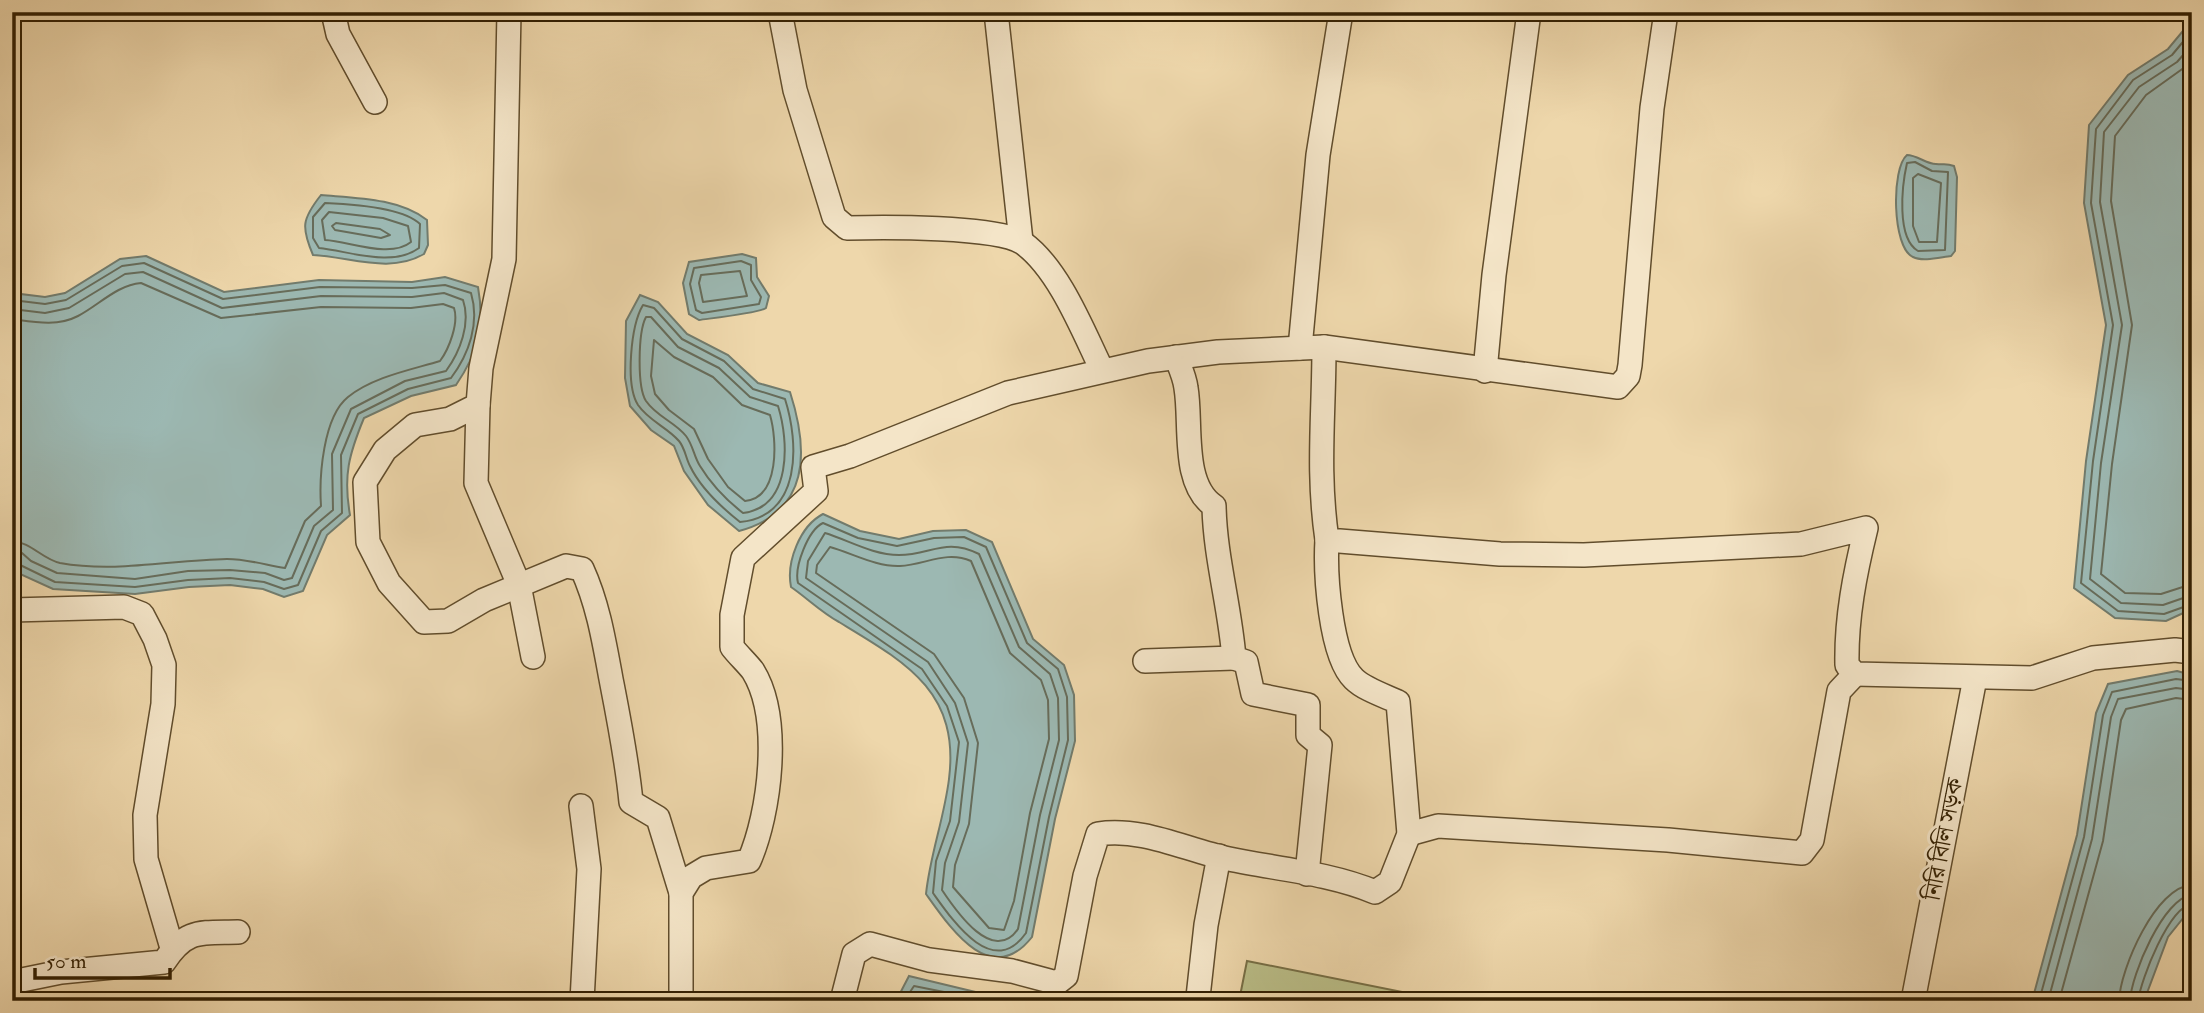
<svg xmlns="http://www.w3.org/2000/svg" width="2204" height="1013" viewBox="0 0 2204 1013" font-family="'IM FELL Double Pica','Noto Serif Bengali',serif">
  <rect width="100%" height="100%" fill="#eed7ab"/>
  <filter id="stains"><feTurbulence type="fractalNoise" baseFrequency=".00286" numOctaves="4"/><feColorMatrix values="0 0 0 0 .2 0 0 0 0 .09 0 0 0 0 .02 0 0 0 .5 -.17"/></filter>
  <radialGradient id="worn" r=".72"><stop offset=".6" stop-color="#630" stop-opacity="0"/><stop offset="1" stop-color="#630" stop-opacity=".3"/></radialGradient>
  <polygon fill="#babe88" stroke="#766e45" stroke-width="2" points="1247,961 1447,1001 1239,1001"/>
  <g fill="#9cb8b2" stroke="#727b6c" stroke-width="2">
    <polygon points="2192,20 2192,609 2166,621 2115,618 2074,588 2086,461 2106,325 2084,203 2089,125 2128,75 2168,49"/>
    <path d="M1907,155C1917,155 1926,164 1936,164C1944,165 1946,163 1954,166L1957,177L1955,251L1951,256C1941,257 1923,262 1913,257C1892,248 1891,168 1907,155Z"/>
    <path d="M321,195C355,198 399,198 427,220L428,245L424,254C390,274 351,257 313,255C301,227 302,219 321,195Z"/>
    <path d="M742,254L756,258L757,277L769,296L766,308C759,313 713,318 699,320L689,314L683,283L689,262Z"/>
    <path d="M146,256L224,292L319,280L412,282L445,277L478,287C485,326 478,353 456,385L411,396L364,418C349,454 343,476 350,515L327,535L303,591L284,597L263,589L230,585L189,587L135,594L53,589L20,574L12,564V293L45,297L65,293L120,259Z"/>
    <path d="M640,295L658,302L687,334L728,355L758,383L790,392C809,451 810,512 739,531L708,505L684,471L674,446L651,430L630,406L625,378L626,321Z"/>
    <path d="M823,514L860,531L899,539L933,531L966,530L992,542L1033,639L1064,665L1074,695L1075,741L1055,819L1032,937C991,989 951,929 926,894C930,855 944,819 949,779C960,691 905,662 839,622C822,613 807,598 791,587C786,562 800,526 823,514Z"/>
    <polygon points="2177,671 2192,675 2192,907 2168,937 2144,1001 2032,1001 2077,835 2096,713 2108,684"/>
    <polygon points="909,976 1013,1001 896,1001"/>
  </g>
  <g fill="none" stroke-linecap="round" stroke-linejoin="round">
    <g stroke="#676c5a" stroke-width="2">
      <polyline points="2192,31 2172,55 2133,80 2096,129 2091,203 2113,325 2093,461 2081,583 2118,611 2164,614 2192,604"/>
      <polyline points="2192,45 2177,62 2139,87 2104,132 2100,202 2122,325 2101,463 2090,579 2121,603 2163,605 2192,595"/>
      <polyline points="2192,62 2146,95 2115,136 2111,201 2132,325 2112,464 2101,574 2125,593 2161,594 2192,584"/>
      <path d="M1915,162L1932,171L1948,172L1945,250L1918,251C1896,238 1902,185 1907,163Z"/>
      <polygon points="1918,174 1941,183 1937,242 1919,242 1913,226 1913,178"/>
      <path d="M325,203C350,204 402,207 420,224L419,248C392,268 349,251 319,248L313,238V217Z"/>
      <path d="M329,212L383,218L408,226L411,242C390,259 349,241 325,240L322,220Z"/>
      <polygon points="336,223 380,229 390,235 381,238 335,230 332,226"/>
      <polygon points="741,261 751,265 751,280 761,297 759,304 702,313 696,310 690,284 694,268"/>
      <polygon points="740,271 747,296 703,302 699,283 701,275"/>
      <path d="M12,300L45,304L66,300L122,266L144,263L223,299L320,287L412,288L445,285L471,293C480,323 469,354 451,378L408,389L358,414L341,455L342,513L321,531L298,585L284,589L264,582L230,578L188,580L135,587L55,582L12,561"/>
      <path d="M643,305L654,308L682,339L724,361L753,389L785,399C799,443 802,516 740,522C721,507 701,489 690,466C686,459 685,448 679,441C667,427 649,421 638,405C625,384 631,325 643,305Z"/>
      <path d="M12,309L45,313L69,308L125,274L143,272L222,308L321,296L412,297L444,293L463,300C471,323 460,352 446,371L405,381L351,409L332,454L333,510L314,526L292,578L284,580L265,573L230,570L188,571L135,579L57,573L31,561L22,553L12,552"/>
      <path d="M646,317H651L678,347L719,368L750,397L778,406C789,441 792,507 743,513C725,499 711,484 700,466C694,457 693,445 686,436C675,422 657,417 646,401C637,387 638,332 646,317Z"/>
      <path d="M12,319C34,322 57,327 78,316C99,305 117,285 141,283L221,318L321,307L411,308L443,304L454,308C459,323 449,349 440,361C410,370 373,377 348,397C323,417 319,477 321,506L305,521L285,568C266,565 247,559 227,559C171,560 116,573 60,563C42,559 31,542 12,541"/>
      <path d="M654,340L674,357L713,377L742,405L770,415C777,439 780,498 745,501L728,487L708,459L694,429L669,410L655,394L651,376Z"/>
      <path d="M823,523L858,538L897,546L934,538L964,537L986,547L1027,643L1058,669L1067,697L1068,740L1049,817L1026,933C993,980 953,921 933,893L936,861L950,821L959,742L947,706L922,669L798,583C794,567 808,530 823,523Z"/>
      <path d="M825,533C848,540 873,555 899,555C931,555 945,537 979,554L1019,647L1050,674L1058,698L1059,740L1040,815L1018,929C993,965 956,911 942,890L945,863L959,822L968,743L955,703L928,662L806,578L808,561Z"/>
      <path d="M830,547C852,553 876,567 900,566C925,565 946,550 971,561L1010,653L1041,680L1048,700L1049,739L1030,813L1014,901L1004,930L989,928L953,887L955,865L969,824L978,743L964,698L934,654L816,573L817,565Z"/>
      <polyline points="904,1001 914,986 989,1001"/>
      <polyline points="2039,1001 2084,837 2103,715 2112,692 2176,679 2192,681"/>
      <polyline points="2048,1001 2092,839 2111,717 2118,699 2176,688 2192,690"/>
      <polyline points="2059,1001 2103,841 2121,720 2126,709 2176,698 2192,700"/>
      <path d="M2119,1001C2120,969 2156,886 2192,885"/>
      <path d="M2130,1001C2131,975 2164,897 2192,895"/>
      <path d="M2138,1001C2141,979 2169,907 2192,904"/>
    </g>
    <g stroke="#614d2c" stroke-width="26">
      <g id="minor">
        <polyline points="333,12 338,34 375,102"/>
        <path d="M509,12L504,259L481,368L478,405L450,419L415,425L385,450L365,482L368,542L389,583L424,622L448,621L484,600L566,566L582,569C598,604 604,641 611,679C619,720 627,760 631,802L658,818L681,893"/>
        <path d="M780,12L795,90L834,217L847,228C881,227 998,226 1023,243C1059,269 1083,331 1102,370"/>
        <polyline points="996,12 1021,241"/>
        <path d="M1324,347C1324,415 1317,471 1327,540L1500,554L1584,555L1801,544L1866,528C1855,573 1846,618 1847,665L1855,674L2032,678L2093,658L2175,650L2192,652"/>
        <polyline points="1300,348 1318,155 1341,12"/>
        <path d="M1176,357C1180,367 1185,378 1186,388C1192,423 1181,484 1214,506C1215,557 1230,607 1234,658L1246,662L1253,694L1308,705V735L1320,745L1307,874"/>
        <polyline points="1485,371 1494,275 1529,12"/>
        <polyline points="478,405 476,483 519,585 533,657"/>
        <polyline points="12,610 124,607 142,614 155,639 164,665 163,704 145,815 146,859 172,948"/>
        <polyline points="1145,661 1234,658"/>
        <polyline points="581,806 589,869 582,1001"/>
        <polyline points="1409,834 1438,826 1668,840 1802,853 1812,840 1839,691 1855,674"/>
        <path d="M12,982L61,972L164,962C186,928 201,933 238,932"/>
        <path d="M681,1001V893L691,877L706,868L749,861C770,813 782,718 753,671C747,663 738,655 732,647V615L743,558L816,491L813,467L850,456L1008,393L1148,361L1218,352L1324,347L1618,387L1628,376L1630,365L1652,108L1666,12"/>
        <path d="M842,1001L854,954L870,944L929,960L1012,971L1057,983L1066,976L1085,876L1098,834C1142,827 1186,850 1229,859C1277,869 1329,873 1375,892L1390,882L1409,834L1398,702C1385,696 1364,689 1354,679C1330,656 1325,573 1327,540"/>
        <polyline points="1194,1001 1198,997 1206,925 1219,856"/>
        <polyline points="1913,1001 1975,678"/>
      </g>
    </g>
    <use href="#minor" stroke="#f4e5c8" stroke-width="23"/>
  </g>
  <g text-anchor="middle" stroke-width="6" stroke-linejoin="round" paint-order="stroke">
    <g font-size="23" fill="#321f02" stroke="#f4e5c8">
      <text transform="translate(1943 839) rotate(-79)" y="8">নিরি বিলি সড়ক</text>
    </g>
  </g>
  <rect width="2204" height="1013" fill="none" stroke="#eed7ab" stroke-width="42"/>
  <rect x="14" y="14" width="2176" height="985" fill="none" stroke="#321f02" stroke-width="3.5"/>
  <rect x="21" y="21" width="2162" height="971" fill="none" stroke="#321f02" stroke-width="2"/>
  <path d="M35 968v10h135v-10" fill="none" stroke="#321f02" stroke-width="3.5"/>
  <text x="46" y="968" font-size="21" fill="#321f02" stroke="#f4e5c8" stroke-width="5" paint-order="stroke">50 m</text>
  <rect width="100%" height="100%" filter="url(#stains)"/>
  <rect width="100%" height="100%" fill="url(#worn)"/>
</svg>
